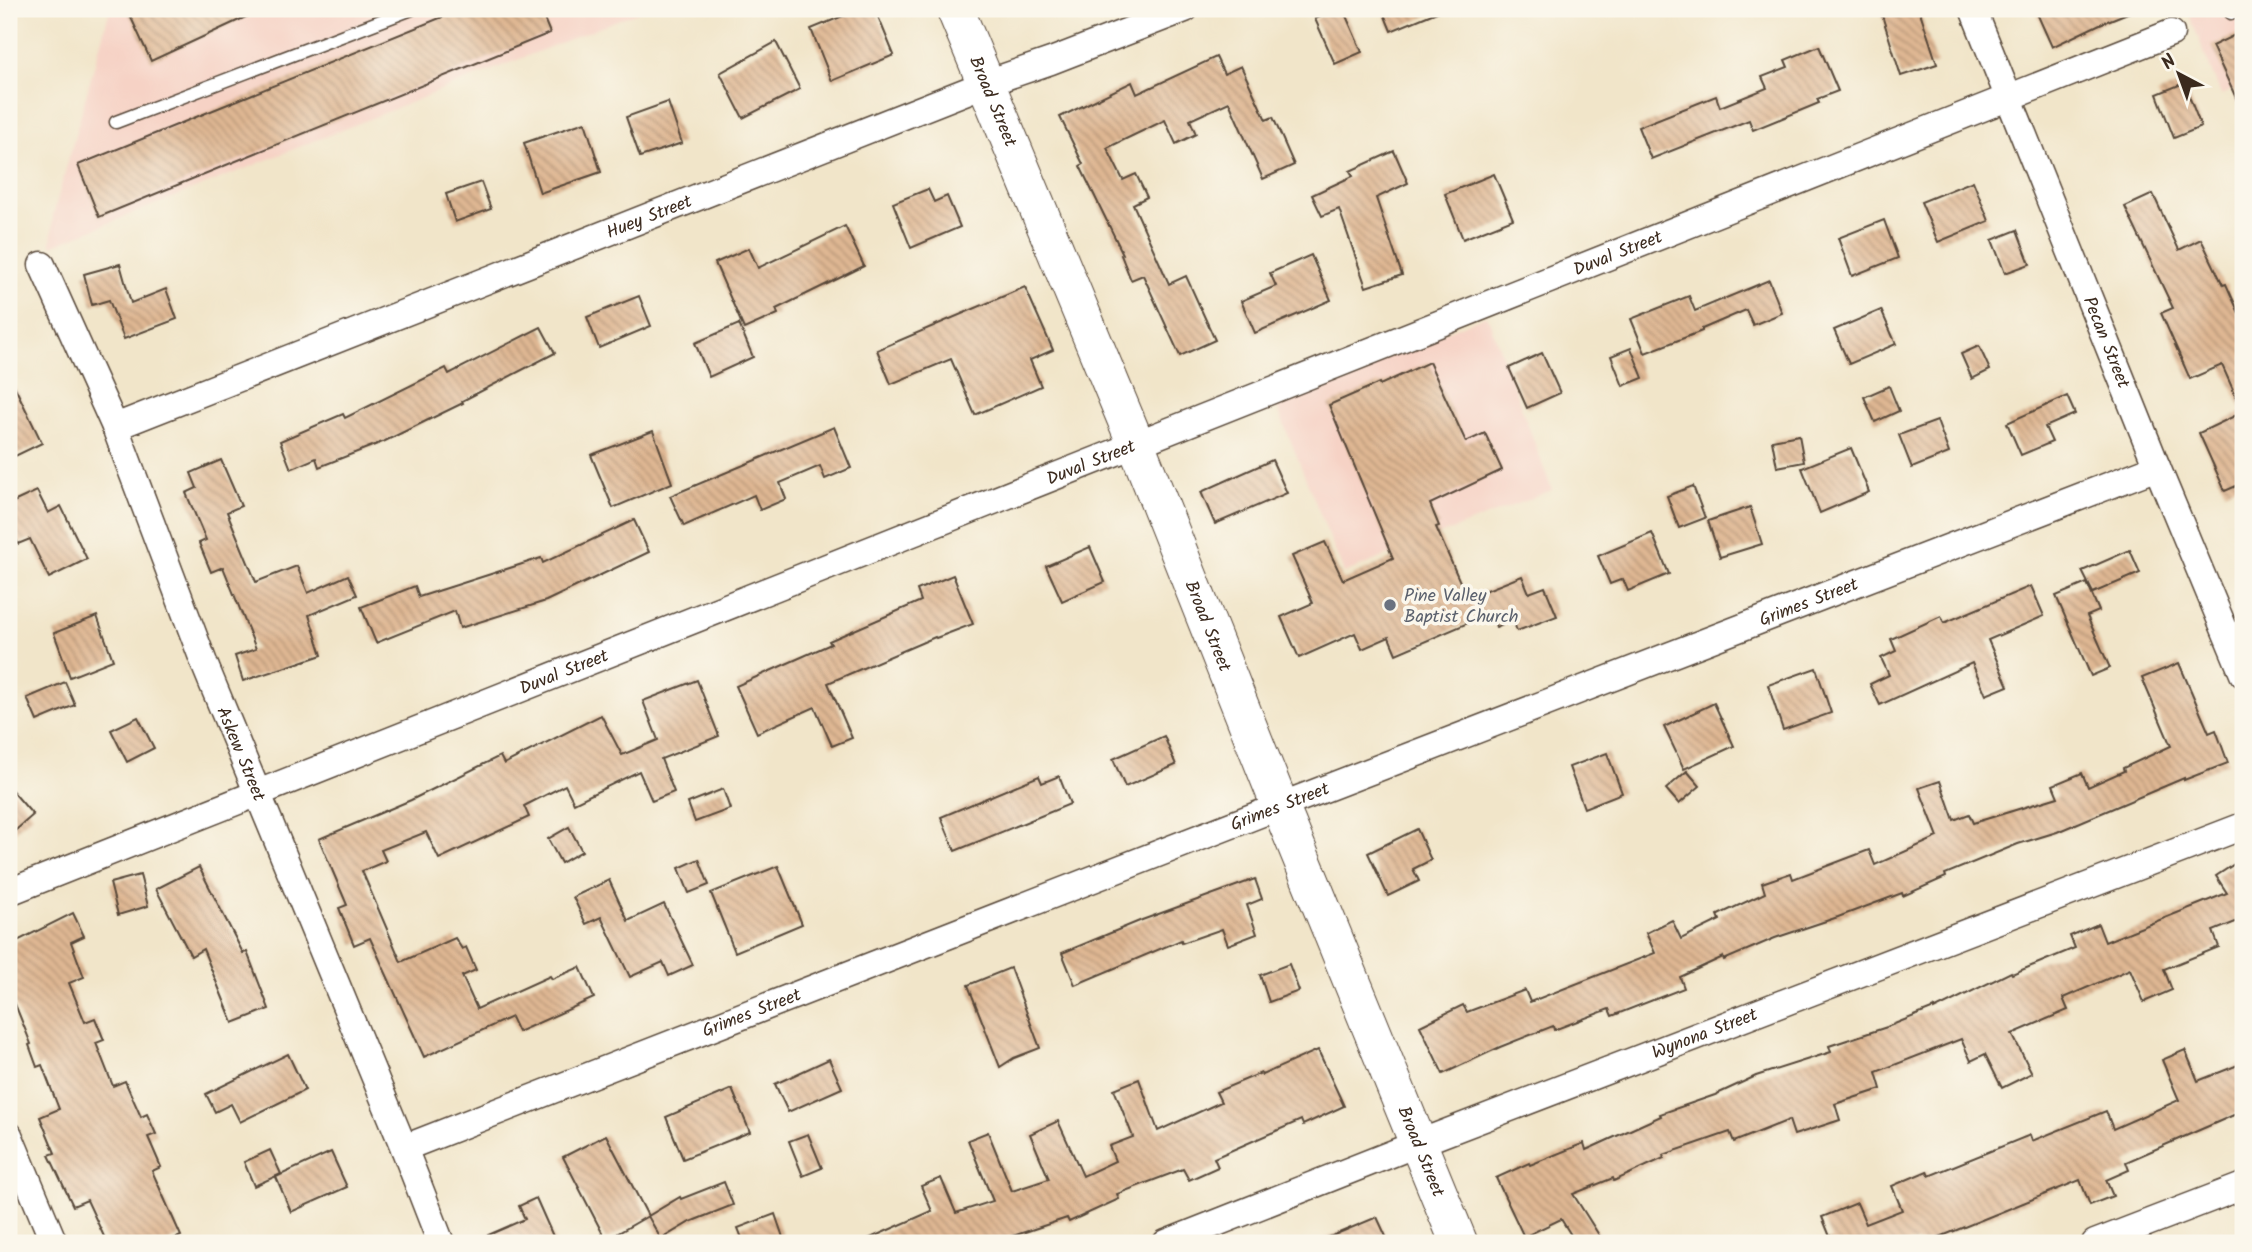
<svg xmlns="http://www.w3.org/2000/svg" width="2252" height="1252" viewBox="0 0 2252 1252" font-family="Kalam,sans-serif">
  <defs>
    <pattern id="building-back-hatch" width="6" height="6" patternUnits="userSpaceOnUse" patternTransform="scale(1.75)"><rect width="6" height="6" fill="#dfb793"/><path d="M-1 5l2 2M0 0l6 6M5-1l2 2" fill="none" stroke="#b69577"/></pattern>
  </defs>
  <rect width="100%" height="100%" fill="#fbf7ec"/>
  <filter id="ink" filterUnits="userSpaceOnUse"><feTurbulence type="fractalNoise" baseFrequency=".0143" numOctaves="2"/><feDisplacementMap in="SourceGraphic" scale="14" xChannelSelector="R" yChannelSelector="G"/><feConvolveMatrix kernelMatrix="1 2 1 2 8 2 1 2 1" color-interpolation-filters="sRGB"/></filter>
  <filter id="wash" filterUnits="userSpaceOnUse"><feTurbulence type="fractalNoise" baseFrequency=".00686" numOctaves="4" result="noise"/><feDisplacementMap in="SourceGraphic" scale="28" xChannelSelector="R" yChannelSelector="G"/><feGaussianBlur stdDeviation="1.57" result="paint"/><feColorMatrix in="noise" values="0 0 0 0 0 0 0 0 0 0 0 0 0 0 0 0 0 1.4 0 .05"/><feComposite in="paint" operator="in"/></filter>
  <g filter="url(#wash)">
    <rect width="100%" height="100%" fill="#f1e5c9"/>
    <g fill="#f6d2c5">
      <polygon points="110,9 645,9 51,246 53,215"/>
      <polygon points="2187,9 2243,9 2243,86 2221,95"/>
      <polygon points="1487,315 1552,490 1344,573 1275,402"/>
    </g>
    <g id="blocks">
      <g fill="url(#building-back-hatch)">
        <polygon points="127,9 263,9 151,61"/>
        <polygon points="462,9 540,9 550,33 99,217 78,165"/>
        <polygon points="860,9 875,9 894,55 832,81 811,29"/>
        <polygon points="1337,9 1343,9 1362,52 1335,64 1315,19"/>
        <polygon points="1382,9 1444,9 1391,31"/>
        <polygon points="1880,9 1919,9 1937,64 1901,76"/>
        <polygon points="2035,9 2135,9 2135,10 2100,24 2052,47"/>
        <polygon points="2243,31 2243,113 2212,46"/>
        <polygon points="776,42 800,89 743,118 720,73"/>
        <polygon points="1819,46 1838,91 1817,99 1819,103 1753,130 1749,120 1651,159 1638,127 1716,96 1720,107 1767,88 1762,77 1788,67 1785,60"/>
        <polygon points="1216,57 1224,74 1241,66 1266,120 1273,117 1294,165 1263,179 1229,102 1190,120 1196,134 1176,144 1165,120 1107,148 1123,180 1136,174 1147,197 1133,204 1169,284 1186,276 1215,340 1180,356 1143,275 1131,280 1121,255 1123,254 1080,166 1083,164 1060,117 1132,82 1137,94"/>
        <polygon points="2184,83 2201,127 2174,138 2157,94"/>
        <polygon points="668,102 682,143 640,157 626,117"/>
        <polygon points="585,122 601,172 540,193 524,143"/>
        <polygon points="1394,151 1408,183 1376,198 1402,275 1366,287 1339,209 1322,216 1312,195 1353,176 1350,171"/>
        <polygon points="1494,174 1513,219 1463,239 1445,194"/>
        <polygon points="1973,181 1989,221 1938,242 1921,202"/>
        <polygon points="481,182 491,209 455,222 446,194"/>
        <polygon points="928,189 934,202 947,196 960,227 911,248 893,203"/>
        <polygon points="2153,194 2179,250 2201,239 2223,285 2226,284 2243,322 2243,483 2225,491 2199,433 2243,412 2222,365 2190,379 2161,313 2173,308 2125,207"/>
        <polygon points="1884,220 1898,258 1852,276 1838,238"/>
        <polygon points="845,226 864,266 776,309 778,314 744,329 715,263 749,248 758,268"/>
        <polygon points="2017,230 2030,264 2005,273 1992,240"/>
        <polygon points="1311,255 1331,300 1255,333 1241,301 1276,286 1270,273"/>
        <polygon points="120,264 131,303 166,289 177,319 124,339 109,300 92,305 84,274"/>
        <polygon points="1769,280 1782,313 1753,325 1746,310 1702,329 1702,331 1645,353 1631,319 1689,296 1695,311"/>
        <polygon points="1025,287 1053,350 1030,360 1041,386 975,415 951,359 891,384 877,350"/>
        <polygon points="639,296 651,326 599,348 587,317"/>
        <polygon points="1881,310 1896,344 1849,364 1834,330"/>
        <polygon points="739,324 753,357 709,377 695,343"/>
        <polygon points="541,327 555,353 462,401 463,403 385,441 319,467 316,458 291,469 280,441 343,414 345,418 446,368 449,374"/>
        <polygon points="1979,346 1990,370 1972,379 1961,354"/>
        <polygon points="1631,348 1643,378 1623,386 1611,356"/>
        <polygon points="1542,353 1560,393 1527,408 1509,368"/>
        <polygon points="1429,362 1466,442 1485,433 1502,470 1430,504 1439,526 1436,527 1467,598 1522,576 1529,593 1545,587 1557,616 1517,631 1513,620 1496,627 1491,613 1396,654 1389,637 1362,649 1355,633 1299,658 1281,617 1313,603 1292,556 1325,542 1343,580 1393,558 1329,405 1379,383 1380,385"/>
        <polygon points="9,375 42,443 9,459"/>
        <polygon points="1889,386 1899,411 1875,422 1864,397"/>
        <polygon points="2067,396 2075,414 2045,427 2052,442 2021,455 2007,423"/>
        <polygon points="1937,421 1949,453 1912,468 1899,435"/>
        <polygon points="834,427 851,468 825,479 820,466 780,483 786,499 760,510 754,495 684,526 670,496"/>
        <polygon points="653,431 672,483 613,508 591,455"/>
        <polygon points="1799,435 1804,462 1777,467 1772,440"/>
        <polygon points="1851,448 1869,492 1820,513 1802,468"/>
        <polygon points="221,460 241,506 227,512 256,582 297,566 308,593 348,575 357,595 309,615 322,655 243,681 235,656 256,649 223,567 211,572 199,543 206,540 186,493 197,488 191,473"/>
        <polygon points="1272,460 1287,493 1215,524 1201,492"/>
        <polygon points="1693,486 1705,518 1679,528 1667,496"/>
        <polygon points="37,491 48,513 61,506 87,559 49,578 30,539 18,544 9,525 9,504"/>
        <polygon points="1750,507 1762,544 1720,557 1708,521"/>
        <polygon points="634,520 649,552 546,601 460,628 455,611 376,643 361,607 415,586 419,597 541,558 543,563"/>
        <polygon points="1652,533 1669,574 1628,591 1623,579 1610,584 1598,556"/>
        <polygon points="1090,547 1105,582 1062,601 1046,566"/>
        <polygon points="2130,550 2140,573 2093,593 2082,571"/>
        <polygon points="953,575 973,624 936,638 935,637 828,683 852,738 832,746 815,707 757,733 736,686 831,644 829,641 921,601 917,590"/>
        <polygon points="2087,583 2099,611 2087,616 2110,668 2091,676 2056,596"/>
        <polygon points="2031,586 2044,616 1988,640 2008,686 1986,695 1972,663 1880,705 1870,684 1889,675 1881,658 1896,651 1891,639 1941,616 1944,623"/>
        <polygon points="97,616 113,660 70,677 54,633"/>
        <polygon points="2179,663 2209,733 2216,730 2228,763 2184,780 2184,778 2057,832 2018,844 1945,874 1946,877 1903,896 1902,893 1838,917 1775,938 1724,960 1723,957 1680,977 1684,988 1612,1016 1609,1009 1554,1030 1553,1026 1500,1047 1443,1074 1420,1026 1463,1005 1467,1012 1525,990 1530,1002 1655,953 1646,933 1672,920 1681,939 1720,920 1718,915 1765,893 1762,883 1791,873 1793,879 1869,850 1875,865 1938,837 1919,788 1940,781 1954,820 1969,814 1973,823 2058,797 2053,785 2082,773 2088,787 2124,771 2123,768 2171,746 2142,678"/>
        <polygon points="1816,668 1831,713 1783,730 1768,685"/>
        <polygon points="697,680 719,736 661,759 674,792 652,801 639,771 574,803 565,785 524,806 529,817 439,859 426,832 381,850 386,861 362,871 401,962 455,938 462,949 466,947 476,970 462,976 477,1009 550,976 552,979 580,967 594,998 518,1032 511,1017 424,1057 370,938 354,945 339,908 347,905 319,839 411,800 500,756 504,764 601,715 622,755 658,740 643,701"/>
        <polygon points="65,682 75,705 37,721 27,698"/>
        <polygon points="1714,703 1734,746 1684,769 1664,727"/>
        <polygon points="138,717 154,748 127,762 111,730"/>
        <polygon points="1164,736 1176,765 1125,787 1113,759"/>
        <polygon points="1607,753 1622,793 1584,808 1569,767"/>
        <polygon points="1687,771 1700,786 1679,804 1666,789"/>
        <polygon points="1039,776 1042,783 1059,776 1070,804 955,851 941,817"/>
        <polygon points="9,787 33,815 9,836"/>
        <polygon points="723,789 730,809 695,822 688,803"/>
        <polygon points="569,827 582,851 561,863 548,839"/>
        <polygon points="1417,829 1431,860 1413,869 1419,881 1388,896 1368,853"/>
        <polygon points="699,859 709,885 689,893 679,868"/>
        <polygon points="2236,863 2243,874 2243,919 2213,931 2219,947 2164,969 2172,990 2144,1002 2130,969 2063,998 2068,1010 2012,1034 2032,1073 2002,1088 1985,1054 1971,1061 1961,1039 1876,1072 1881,1089 1835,1104 1840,1120 1794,1135 1789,1120 1734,1142 1730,1132 1663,1155 1664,1158 1614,1181 1613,1178 1573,1194 1604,1243 1576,1243 1561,1219 1524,1237 1496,1178 1529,1163 1530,1165 1584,1143 1586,1150 1661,1116 1660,1114 1715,1095 1756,1076 1831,1052 1829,1046 1887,1027 1934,1008 1934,1010 2011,972 2012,974 2075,948 2070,936 2098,924 2105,942 2227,893 2216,876"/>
        <polygon points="778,866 802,924 735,952 711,893"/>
        <polygon points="199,867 243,953 247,952 269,1009 233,1023 203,949 191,956 156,889"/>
        <polygon points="140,875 148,906 118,915 110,883"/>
        <polygon points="1255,879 1262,899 1247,905 1257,934 1228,945 1222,929 1182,943 1181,940 1075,985 1062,953 1142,920"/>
        <polygon points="609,880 628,921 664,904 693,965 669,976 663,962 630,977 601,917 586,924 573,897"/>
        <polygon points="73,913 84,936 71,942 84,977 69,983 85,1022 95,1018 104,1040 96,1043 113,1086 125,1081 141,1117 147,1114 156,1134 148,1137 161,1167 152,1171 181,1236 165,1243 107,1243 87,1200 73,1206 49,1155 55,1153 40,1117 59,1109 42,1065 37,1067 29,1045 31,1044 9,989 9,945"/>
        <polygon points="1289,964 1299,991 1269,1002 1260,975"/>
        <polygon points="1010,968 1040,1048 1014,1058 1000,1067 968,985"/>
        <polygon points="1318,1050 1344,1106 1303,1125 1301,1120 1214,1158 1218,1167 1189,1180 1183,1169 1117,1194 1119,1199 1069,1222 1067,1218 992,1243 859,1243 932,1211 921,1186 941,1178 956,1213 993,1201 968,1140 988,1132 1012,1191 1049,1179 1030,1134 1058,1121 1083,1176 1115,1161 1109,1146 1133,1137 1114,1089 1139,1079 1158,1131 1221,1102 1216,1092 1261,1073 1262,1075"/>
        <polygon points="2185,1050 2198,1081 2243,1063 2243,1111 2126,1162 2129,1170 2106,1180 2113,1196 2090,1205 2080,1180 1925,1243 1821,1243 1831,1239 1822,1217 1857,1203 1866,1224 1902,1210 1892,1186 1927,1171 1929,1176 2030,1135 2032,1141 2106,1111 2113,1129 2179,1100 2162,1060"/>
        <polygon points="288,1054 305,1090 240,1122 231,1104 215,1112 206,1094"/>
        <polygon points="829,1059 842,1088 788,1112 775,1084"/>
        <polygon points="732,1089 750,1132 683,1159 666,1117"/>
        <polygon points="808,1134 822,1168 803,1176 789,1141"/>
        <polygon points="606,1135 648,1216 680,1197 681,1199 724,1182 733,1205 690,1222 661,1239 648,1216 606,1240 563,1157"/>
        <polygon points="270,1150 281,1174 254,1186 244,1162"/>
        <polygon points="331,1152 347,1187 291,1212 276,1177"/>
        <polygon points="536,1198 556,1243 470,1243 525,1219 519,1206"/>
        <polygon points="775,1214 785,1243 744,1243 738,1228"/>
        <polygon points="1377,1217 1389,1243 1315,1243"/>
      </g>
    </g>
  </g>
  <g filter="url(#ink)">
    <use href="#blocks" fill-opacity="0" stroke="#564638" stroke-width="2"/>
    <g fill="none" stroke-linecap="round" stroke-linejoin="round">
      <g stroke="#564638" stroke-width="15">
        <g id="lane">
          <polyline points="2231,13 2240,9"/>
          <polyline points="116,122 412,9"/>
        </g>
      </g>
      <g stroke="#564638" stroke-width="29">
        <g id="street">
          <path id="s1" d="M1973,9L2157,467L2243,674"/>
          <path id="s2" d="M42,265L115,427L206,668L404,1148L441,1243"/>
          <path id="s3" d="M115,427L987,83L1051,61L1185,9"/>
          <path id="s4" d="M9,892L2171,33"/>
          <polyline points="9,1135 54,1243"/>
          <path id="s5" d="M404,1148L1280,806L2157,467"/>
          <path id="s6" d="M1166,1243L1419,1143L2243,826"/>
          <polyline points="2095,1243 2243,1186"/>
        </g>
      </g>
      <g stroke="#564638" stroke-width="39">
        <g id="secondary">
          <path id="s7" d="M955,9L1136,444L1280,806L1459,1243"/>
        </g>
      </g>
      <use href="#lane" stroke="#fff" stroke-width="12"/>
      <use href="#street" stroke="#fff" stroke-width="26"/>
      <use href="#secondary" stroke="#fff" stroke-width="37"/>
    </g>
  </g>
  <circle fill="#6b7280" stroke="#fbf7ec" stroke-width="2.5" cx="1390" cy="605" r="7"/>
  <g text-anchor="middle" stroke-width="7" stroke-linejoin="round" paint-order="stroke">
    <g font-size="18" fill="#3b2a1e" stroke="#fbf7ec">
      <text dy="6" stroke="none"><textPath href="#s7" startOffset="100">Broad Street</textPath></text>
      <text dy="6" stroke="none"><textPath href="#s3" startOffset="574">Huey Street</textPath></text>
      <text dy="6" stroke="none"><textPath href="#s4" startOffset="1731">Duval Street</textPath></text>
      <text dy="6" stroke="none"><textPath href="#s1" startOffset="359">Pecan Street</textPath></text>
      <text dy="6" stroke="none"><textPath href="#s4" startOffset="1164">Duval Street</textPath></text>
      <text dy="6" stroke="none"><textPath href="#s5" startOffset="1507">Grimes Street</textPath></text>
      <text dy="6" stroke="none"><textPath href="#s7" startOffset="667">Broad Street</textPath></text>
      <text dy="6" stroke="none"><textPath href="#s4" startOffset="597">Duval Street</textPath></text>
      <text dy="6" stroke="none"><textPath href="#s2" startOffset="528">Askew Street</textPath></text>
      <text dy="6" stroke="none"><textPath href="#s5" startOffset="940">Grimes Street</textPath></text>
      <text dy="6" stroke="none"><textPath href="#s5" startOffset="373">Grimes Street</textPath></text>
      <text dy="6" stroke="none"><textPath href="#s6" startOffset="578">Wynona Street</textPath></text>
      <text dy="6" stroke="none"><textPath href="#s7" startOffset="1234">Broad Street</textPath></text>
    </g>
    <g font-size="18" fill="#5b616d" stroke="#fbf7ec" text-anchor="start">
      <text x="1404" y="601">Pine Valley<tspan x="1404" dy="21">Baptist Church</tspan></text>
    </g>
  </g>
  <rect width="2252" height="1252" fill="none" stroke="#fbf7ec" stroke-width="35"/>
  <g transform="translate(2179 74) rotate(319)" stroke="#fbf7ec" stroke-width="5" paint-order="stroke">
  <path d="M0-5L12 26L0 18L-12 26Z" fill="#3b2a1e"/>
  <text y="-10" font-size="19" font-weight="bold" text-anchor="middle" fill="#3b2a1e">N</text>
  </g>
</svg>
